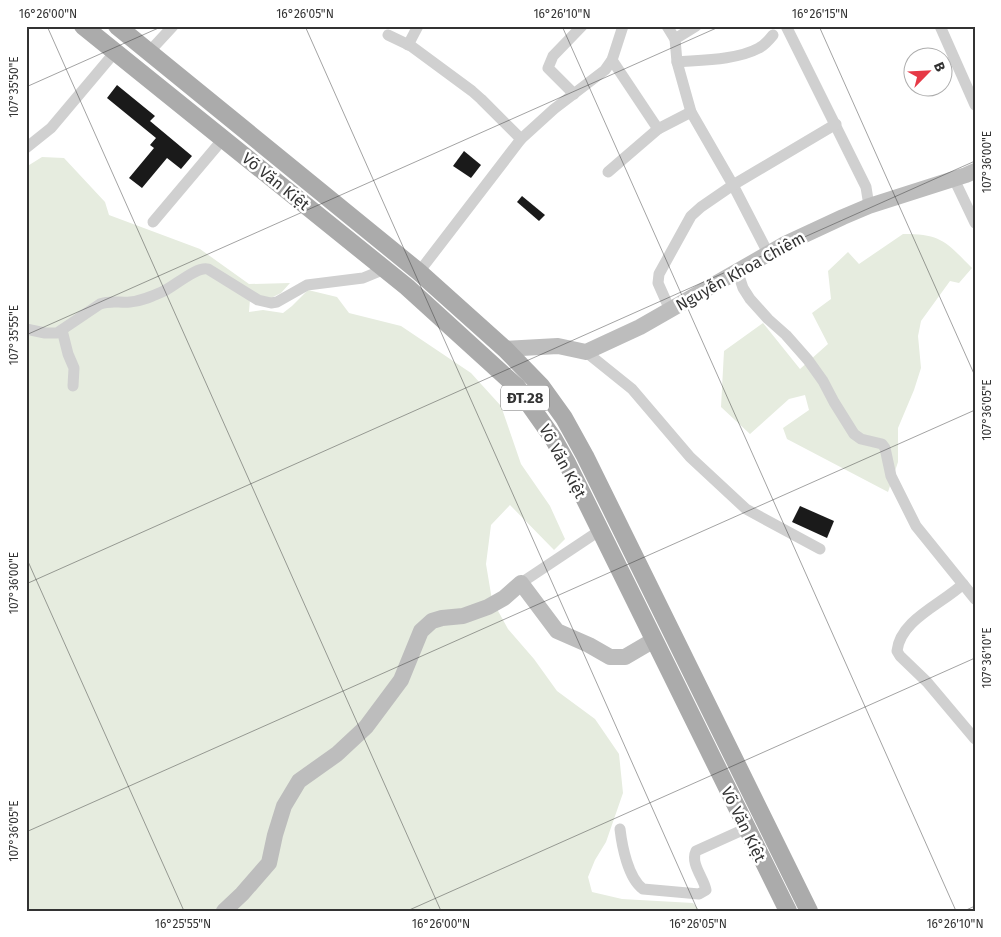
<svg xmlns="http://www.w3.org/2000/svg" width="1001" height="937" viewBox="0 0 1001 937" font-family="'Fira Sans',sans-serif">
  <rect width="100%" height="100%" fill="#fff"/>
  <g fill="#e6ecdf">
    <polygon points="42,157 64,158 105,202 109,215 200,249 249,284 290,283 281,293 263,302 250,299 249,312 263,310 283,313 292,306 308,290 337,297 349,313 401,326 471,373 501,406 521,464 550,506 565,539 554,550 510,505 491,525 486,564 492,600 508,629 534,659 557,691 595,719 619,754 623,793 606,842 595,860 588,877 592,892 622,899 693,903 700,911 26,911 26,167"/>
    <path d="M903,234C942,234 946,242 972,268L959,283L950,281L921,321L918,336L921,368L914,390L898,428V462L888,492L787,439L783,428L809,410L805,395L789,399L750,434L721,407L724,351L763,323L800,369L828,344L812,313L831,299L828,271L848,252L859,264Z"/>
  </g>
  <g fill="#1a1a1a">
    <polygon points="117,85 155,116 150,121 192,156 181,169 167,158 142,188 129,178 154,148 150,145 156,138 107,98"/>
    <polygon points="464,151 481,165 471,178 453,166"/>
    <polygon points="522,196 545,215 539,221 517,202"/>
    <polygon points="800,506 834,521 827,538 792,522"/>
  </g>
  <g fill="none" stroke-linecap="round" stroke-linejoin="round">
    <g stroke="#d0d0d0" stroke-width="11">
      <polyline points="667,26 675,39 677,62 691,112 733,185 768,253"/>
      <polyline points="786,26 866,187 869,206"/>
      <polyline points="940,26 975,105"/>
      <polyline points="388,35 411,46 472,91 481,99 521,139"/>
      <polyline points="675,39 696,26"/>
      <polyline points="408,45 418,26"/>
      <polyline points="149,52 173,26"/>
      <polyline points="612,60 658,129 691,112"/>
      <path d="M677,62C701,60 737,60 759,48C765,45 769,40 773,35"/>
      <polyline points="574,94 548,68 553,56 582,26"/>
      <polyline points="26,148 51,128 115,52"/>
      <polyline points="608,172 658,129"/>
      <polyline points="954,179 975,223"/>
      <polyline points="153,222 223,139"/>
      <polyline points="737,270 743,288 750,299 768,319 786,335 808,360 823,381 834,402 854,434 861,439 882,444 885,448 891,476 916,526 975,599"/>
      <polyline points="419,272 521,139 554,109 605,70 612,60 623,26"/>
      <polyline points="670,310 658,283 659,274 691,216 701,207 733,185 836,124"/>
      <path d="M26,329L45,333H57L100,304C111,300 119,303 130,302C142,301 153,296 164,291C176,285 197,266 208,269L258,300L271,303L277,302L307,285L363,278L385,269"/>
      <polyline points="62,330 68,354 74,368 73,386"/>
      <polyline points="586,352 632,389 690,457 746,509 820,549"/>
      <polyline points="521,583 599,531"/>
      <path d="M963,584C942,604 900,620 897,651L900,656L927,682L975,739"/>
      <path d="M620,829C622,846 628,878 643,889L699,894L706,890C704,878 690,864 696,851L747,828"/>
    </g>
    <g stroke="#bdbdbd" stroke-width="16">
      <polyline points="505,349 558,346 586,352 640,327 785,244 843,217 869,206 966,175 975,171"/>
      <polyline points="224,911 242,894 269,863 275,835 284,806 299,781 337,754 366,727 401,680 421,631 432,621 442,618 463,616 488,607 504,598 521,583 557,631 589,645 610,657 625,657 654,640"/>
    </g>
    <g stroke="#ababab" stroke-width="18">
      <polyline points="83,26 407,287 517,387 553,438 567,463 788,911"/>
      <polyline points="117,26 419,272 505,349 541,386 564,418 585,456 809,911"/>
    </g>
  </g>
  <path fill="none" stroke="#333" stroke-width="1" stroke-opacity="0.45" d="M47,26L441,911M305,26L698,911M562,26L956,911M819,26L975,376M26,87L163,26M26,335L721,26M26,557L184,911M26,584L975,161M26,832L975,410M407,911L975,658M964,911L975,906"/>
  <g text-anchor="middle" stroke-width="5" stroke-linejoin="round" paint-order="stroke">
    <rect fill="#fff" stroke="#707070" stroke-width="1" x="501" y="385.5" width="48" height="25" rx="4"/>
    <g font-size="15" font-weight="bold" fill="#333">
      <text x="525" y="403">ĐT.28</text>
    </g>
    <g font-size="16" fill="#333" stroke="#fff">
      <text transform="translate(276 181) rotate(39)" y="6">Võ Văn Kiệt</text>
      <text transform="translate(740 271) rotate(-29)" y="6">Nguyễn Khoa Chiêm</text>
      <text transform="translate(563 461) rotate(62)" y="6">Võ Văn Kiệt</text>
      <text transform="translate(744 824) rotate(64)" y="6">Võ Văn Kiệt</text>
    </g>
  </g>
  <rect width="1001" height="937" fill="none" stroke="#ffffff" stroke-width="55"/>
  <g transform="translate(928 72) rotate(66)"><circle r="24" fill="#ffffff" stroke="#adadad"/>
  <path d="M0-4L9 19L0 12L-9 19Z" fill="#e63946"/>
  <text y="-8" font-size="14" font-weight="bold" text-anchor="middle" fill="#333333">B</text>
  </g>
  <rect x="28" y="28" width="946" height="882" fill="none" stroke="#333" stroke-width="2"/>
  <g font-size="12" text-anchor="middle" fill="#333">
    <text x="48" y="18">16°26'00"N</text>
    <text x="305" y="18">16°26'05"N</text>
    <text x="562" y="18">16°26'10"N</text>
    <text x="820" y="18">16°26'15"N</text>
    <text transform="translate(14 87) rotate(-90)" y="4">107°35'50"E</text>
    <text transform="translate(987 162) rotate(-90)" y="4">107°36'00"E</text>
    <text transform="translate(14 335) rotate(-90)" y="4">107°35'55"E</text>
    <text transform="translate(987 410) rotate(-90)" y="4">107°36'05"E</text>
    <text transform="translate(14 583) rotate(-90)" y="4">107°36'00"E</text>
    <text transform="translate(987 658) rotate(-90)" y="4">107°36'10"E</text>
    <text transform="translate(14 831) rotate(-90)" y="4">107°36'05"E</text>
    <text x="183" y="928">16°25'55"N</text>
    <text x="441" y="928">16°26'00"N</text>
    <text x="698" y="928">16°26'05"N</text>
    <text x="955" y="928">16°26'10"N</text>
  </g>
</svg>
